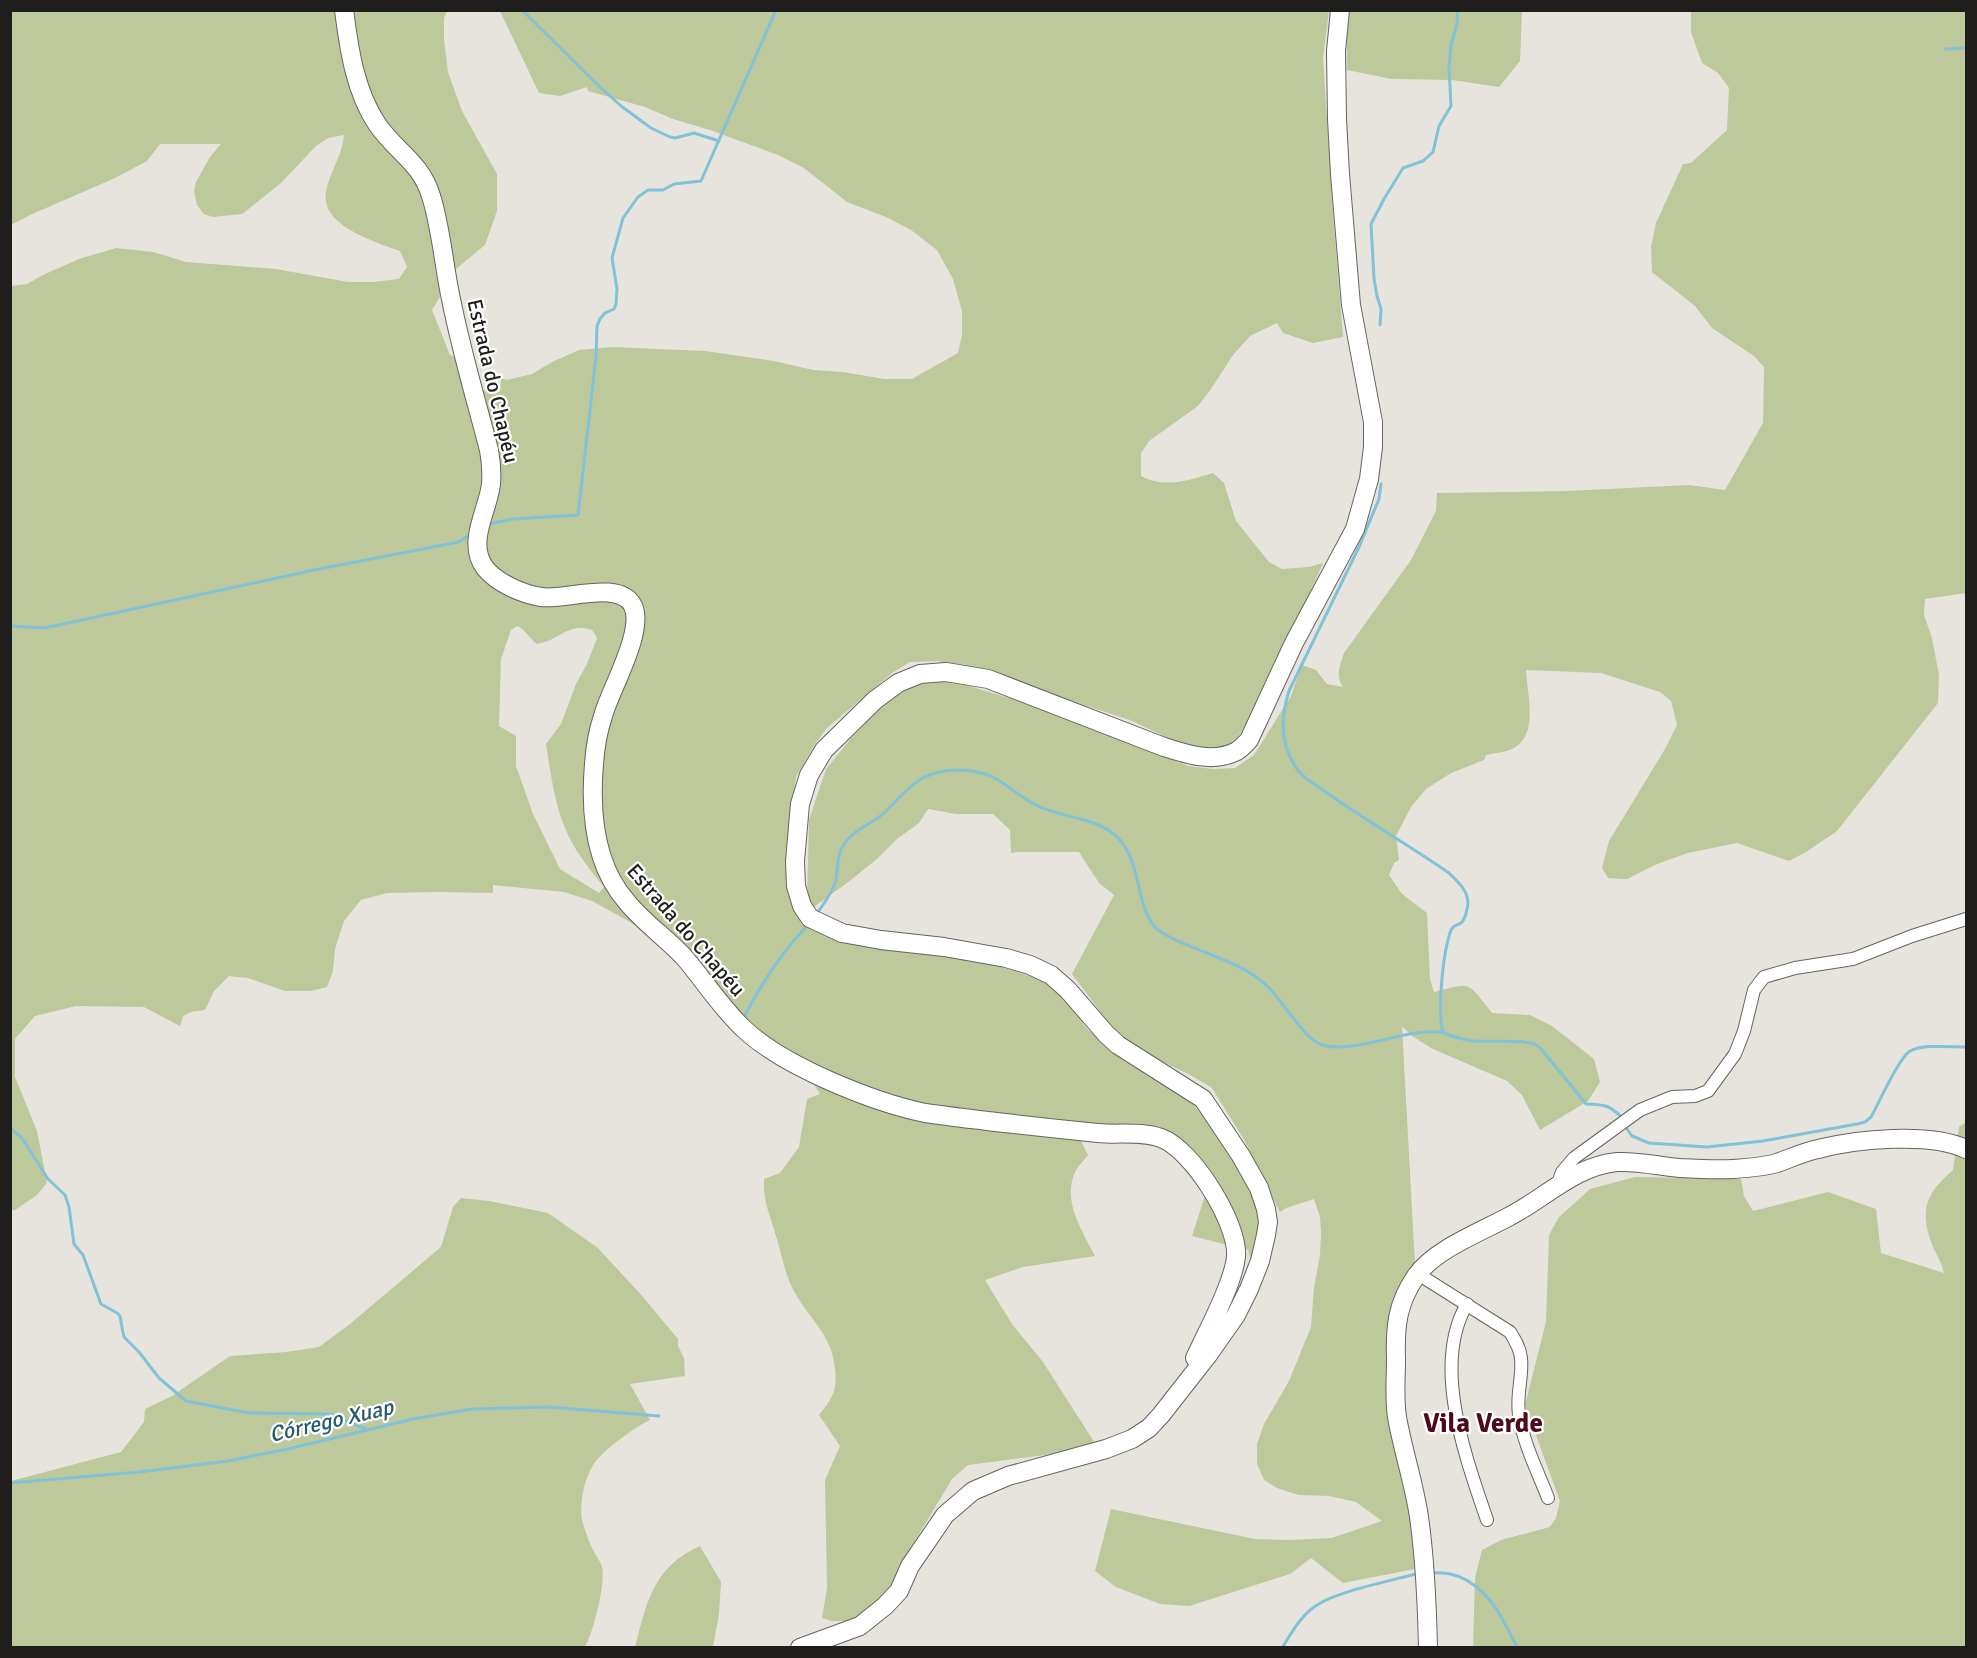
<svg xmlns="http://www.w3.org/2000/svg" width="1977" height="1658" viewBox="0 0 1977 1658" font-family="Signika,sans-serif">
  <rect width="100%" height="100%" fill="#e7e4de"/>
  <g fill="#bdc89b" fill-rule="evenodd">
    <path d="M11,11H447L444,18V40L448,72L462,111L497,174V211L485,245L456,269L432,310L450,355L467,362L465,388L500,392L501,378L507,380L532,374L552,362L579,350L612,347L705,351L774,361L813,370L843,372L884,379H912L958,353L962,335V311L953,279L937,250L911,230L886,217L847,202L804,168L778,155L710,130L673,119L645,107L588,91L587,87L560,96L539,93L500,11H1329L1323,58L1333,212L1343,337L1313,343L1283,333L1277,323L1250,336L1233,355L1211,389L1198,406L1149,441L1141,453V476C1165,489 1189,480 1213,473L1224,483L1236,521L1269,562L1282,569L1309,567L1323,563L1287,645L1260,700L1240,734L1228,747L1206,750L1189,748L1130,720L982,672L938,661L910,662L892,673L827,728L815,744L796,777L786,857L801,924L837,939L922,950L994,965L1057,984L1086,1028L1121,1059L1191,1102L1227,1142L1265,1222L1255,1275L1248,1250L1192,1236L1208,1186L1171,1141L1078,1135L1088,1155C1084,1160 1079,1165 1076,1170C1061,1200 1082,1230 1095,1256L1023,1267L985,1280L1012,1324L1043,1362L1098,1448L968,1465L952,1479L903,1561L888,1594L853,1621H832L822,1618L827,1588L825,1480L840,1446L819,1415C823,1409 829,1403 832,1396C836,1389 836,1377 835,1369C832,1335 811,1321 795,1293C785,1276 782,1255 776,1236C770,1215 763,1202 764,1179L780,1173L799,1147L807,1099L820,1094L805,1070L785,1059L666,949L630,922L592,901L564,892L493,885V893L438,892L387,893L361,900L344,921L335,949L333,971L327,987L311,991H285L248,978L229,976L214,991L205,1010L191,1012L183,1016L180,1026L144,1007L76,1006L35,1016L15,1039V1077L37,1131L47,1183L37,1195L15,1210H11V286L27,284L43,275L79,259L116,248L153,252L186,262L276,269L348,282H374L399,279L407,267L400,251C376,242 320,226 326,192C329,173 343,154 344,135L328,138L316,146L280,184L242,214L213,217L204,214L197,205L194,191L196,182L210,157L221,144H160L147,161L113,179L30,215L11,225ZM517,626C525,629 529,638 537,644C559,641 567,622 592,630L597,638L587,664L576,684L561,724L546,744C551,776 555,808 569,837C578,855 591,871 604,887L599,893L560,869L533,814L516,766V736L499,726L501,659L511,630Z"/>
    <polygon points="1347,11 1522,11 1520,61 1499,87 1452,80 1392,79 1347,70"/>
    <path d="M1691,11H1966V593L1925,599L1924,615L1932,638L1939,675L1938,703L1837,831L1806,852L1789,861L1737,843L1688,853L1657,864L1627,879L1608,878L1602,868L1609,841L1665,749L1677,725L1671,701L1660,692L1601,673L1526,670C1527,693 1538,730 1517,746C1510,752 1495,753 1486,755L1484,760L1451,773L1426,789L1411,807L1396,836L1399,860L1394,863L1389,875L1402,894L1427,913L1430,979L1434,992C1473,982 1467,982 1492,1013L1530,1015L1552,1026L1594,1059L1600,1082L1588,1101L1540,1130L1522,1095L1507,1081L1433,1049L1412,1036L1402,1026L1415,1265L1395,1321L1420,1568L1343,1583L1311,1558L1290,1574L1189,1606L1160,1604L1116,1587L1095,1571L1111,1509L1255,1539L1289,1540L1332,1538L1382,1521L1356,1502L1329,1496L1299,1495L1277,1488L1264,1480L1257,1464V1444L1264,1424L1289,1381L1311,1327L1314,1288L1320,1255L1321,1233L1320,1217L1314,1199L1286,1208L1280,1212L1243,1138L1212,1088L1192,1076L1139,1050L1114,1030L1072,974L1114,895L1099,883L1079,852H1018L1011,853L1010,830L993,814H956L928,809L919,823L897,839L877,859L847,883L811,909L807,903L809,820L826,769L853,736L891,698L914,680H949L1069,716L1188,766L1213,769L1235,768L1254,755L1291,696L1302,665L1316,670L1327,684L1343,687C1335,676 1340,665 1344,653L1411,560L1436,511L1437,493L1567,491L1689,485L1725,490L1763,423L1764,367L1754,356L1712,328L1695,306L1652,272L1651,247L1656,223L1683,164L1691,163L1727,130L1729,88L1718,73L1702,63L1691,32Z"/>
    <path d="M1966,1122V1647L1473,1648L1475,1578L1482,1550L1501,1540L1550,1527L1556,1518L1560,1501L1525,1405L1546,1322L1549,1235L1559,1217L1590,1189L1635,1177L1741,1179L1744,1196L1753,1211L1828,1192L1876,1209L1881,1253L1944,1273C1942,1264 1937,1255 1933,1247C1919,1211 1925,1194 1953,1170L1959,1127Z"/>
    <path d="M461,1198L489,1201L548,1213L598,1248L643,1297L678,1339V1346L684,1358L685,1376L630,1384L650,1420C635,1427 606,1448 595,1462C584,1478 578,1506 583,1524C586,1533 589,1542 593,1550C596,1556 600,1560 602,1567C606,1583 593,1633 585,1647H11V1481L121,1452L144,1422L145,1409L172,1396L230,1356L286,1352L319,1347L350,1324L441,1247L453,1207Z"/>
    <path d="M700,1546L721,1582L719,1614L713,1647H635C647,1602 653,1567 700,1546Z"/>
  </g>
  <g fill="none" stroke-linecap="round" stroke-linejoin="round">
    <g stroke="#80c2d8" stroke-width="3">
      <polyline points="522,10 600,87 621,106 651,128 670,137 675,138 694,133 719,141"/>
      <polyline points="1945,49 1966,48"/>
      <polyline points="1380,325 1381,309 1377,296 1374,279 1371,224 1384,199 1403,168 1423,161 1433,152 1439,126 1451,106 1449,67 1451,45 1457,24 1458,10"/>
      <path d="M1381,484L1379,499L1359,547L1289,691C1281,716 1280,743 1295,766C1302,778 1316,785 1326,792C1366,821 1409,845 1449,873C1458,882 1468,890 1468,904C1467,909 1466,918 1462,922C1458,926 1454,924 1451,930C1443,952 1437,1010 1443,1032"/>
      <polyline points="488,524 513,519 578,515 596,357 597,326 600,319 605,313 614,309 616,304 617,289 612,258 623,218 638,197 648,190 663,190 674,184 701,181 776,10"/>
      <polyline points="10,626 44,628 54,626 319,569 459,542 472,533"/>
      <path d="M818,912C825,902 833,892 836,880C838,868 837,854 844,844C853,830 872,824 884,813C910,788 918,771 957,770C969,770 982,772 993,777C1008,785 1020,797 1036,805C1063,819 1098,816 1120,840C1142,865 1136,910 1157,929C1165,936 1175,940 1185,944C1212,956 1242,964 1264,983C1282,998 1301,1036 1320,1044C1345,1054 1390,1036 1416,1033C1424,1032 1437,1031 1444,1033C1454,1037 1464,1040 1475,1041C1493,1042 1512,1040 1531,1043C1536,1044 1538,1046 1542,1050L1586,1104C1606,1105 1607,1104 1623,1118"/>
      <path d="M743,1019C761,984 781,952 809,924"/>
      <path d="M10,1128L22,1138L48,1179L65,1195L69,1207L74,1244L83,1255L101,1304C127,1319 117,1309 124,1337L139,1352L159,1378L186,1401L249,1413L330,1414L366,1429"/>
      <path d="M1627,1129L1632,1136L1649,1143L1707,1147L1763,1141L1857,1124L1865,1122L1871,1117C1879,1103 1898,1059 1910,1051C1922,1044 1952,1047 1966,1047"/>
      <polyline points="10,1483 139,1472 228,1461 288,1449 413,1419 472,1409 549,1407 659,1416"/>
      <path d="M1433,1573C1466,1570 1490,1595 1504,1622C1509,1630 1512,1639 1518,1648"/>
      <path d="M1282,1648C1292,1632 1301,1615 1317,1605C1339,1591 1389,1581 1416,1574"/>
    </g>
    <g stroke="#67645f" stroke-width="14">
      <g id="street">
        <polyline points="1557,1186 1562,1172 1574,1158 1640,1110 1672,1097 1695,1096 1708,1091 1735,1054 1744,1031 1754,990 1764,977 1795,968 1853,959 1912,936 1966,919"/>
        <path d="M1418,1274L1510,1332C1515,1340 1520,1348 1521,1358C1523,1377 1516,1395 1519,1414C1523,1443 1538,1472 1548,1498"/>
        <path d="M1467,1304C1431,1365 1466,1458 1487,1520"/>
      </g>
    </g>
    <g stroke="#67645f" stroke-width="20">
      <g id="secondary">
        <path d="M344,10C349,49 355,91 377,124C395,151 421,162 431,196C441,227 444,267 451,299C461,350 476,400 489,450C491,461 492,472 491,484C488,511 466,542 485,568C497,583 522,594 541,597C564,601 620,579 633,606C645,631 610,690 603,716C598,731 595,749 594,764C590,811 594,865 627,902C643,922 665,937 683,956C704,980 721,1008 745,1030C785,1067 873,1102 925,1113C982,1121 1040,1127 1098,1133C1118,1135 1141,1131 1161,1138C1192,1149 1239,1224 1236,1257C1233,1284 1207,1332 1195,1358"/>
        <path d="M800,1648L860,1626L885,1606L899,1591L910,1566L945,1515L973,1491L1008,1476L1106,1449L1132,1439L1149,1428L1161,1415L1208,1355L1236,1315L1249,1289L1260,1261L1266,1235L1268,1222L1266,1209L1259,1188L1241,1156L1203,1099L1118,1045L1106,1034L1068,990L1051,975L1030,965L1006,958L944,947L881,940L842,933L810,918L802,906L796,886L795,861L800,804L809,775L824,750L875,700L898,683L920,674L946,672L988,679L1164,747C1186,754 1212,763 1235,752C1240,750 1245,744 1249,740L1294,643L1355,529L1369,479L1373,447V422L1351,305L1340,174L1337,119L1336,51L1340,10"/>
        <path d="M1428,1648C1427,1604 1425,1559 1419,1517C1414,1483 1403,1451 1397,1417C1394,1398 1396,1378 1396,1359C1395,1326 1397,1304 1416,1276C1435,1249 1481,1232 1510,1216C1545,1198 1575,1166 1617,1162C1638,1161 1659,1166 1680,1168C1698,1169 1716,1170 1733,1169C1748,1168 1763,1167 1777,1163C1791,1158 1804,1152 1818,1149C1857,1139 1930,1132 1966,1149"/>
      </g>
    </g>
    <use href="#street" stroke="#fff" stroke-width="12"/>
    <use href="#secondary" stroke="#fff" stroke-width="18"/>
  </g>
  <g text-anchor="middle" stroke-width="4.5" stroke-linejoin="round" paint-order="stroke">
    <g font-size="21" fill="#1f1e1c" stroke="#fff">
      <text transform="translate(493 381) rotate(77)" y="7">Estrada do Chapéu</text>
      <text transform="translate(686 930) rotate(49)" y="7">Estrada do Chapéu</text>
    </g>
    <g font-size="22" font-style="italic" fill="#255b6c" stroke="#fff">
      <text transform="translate(331 1420) rotate(-13)" y="8">Córrego Xuap</text>
    </g>
    <g font-size="27" font-weight="bold" fill="#4f091d" stroke="#fff">
      <text x="1483" y="1432">Vila Verde</text>
    </g>
  </g>
  <rect width="1977" height="1658" fill="none" stroke="#1f1e1c" stroke-width="24"/>
</svg>
